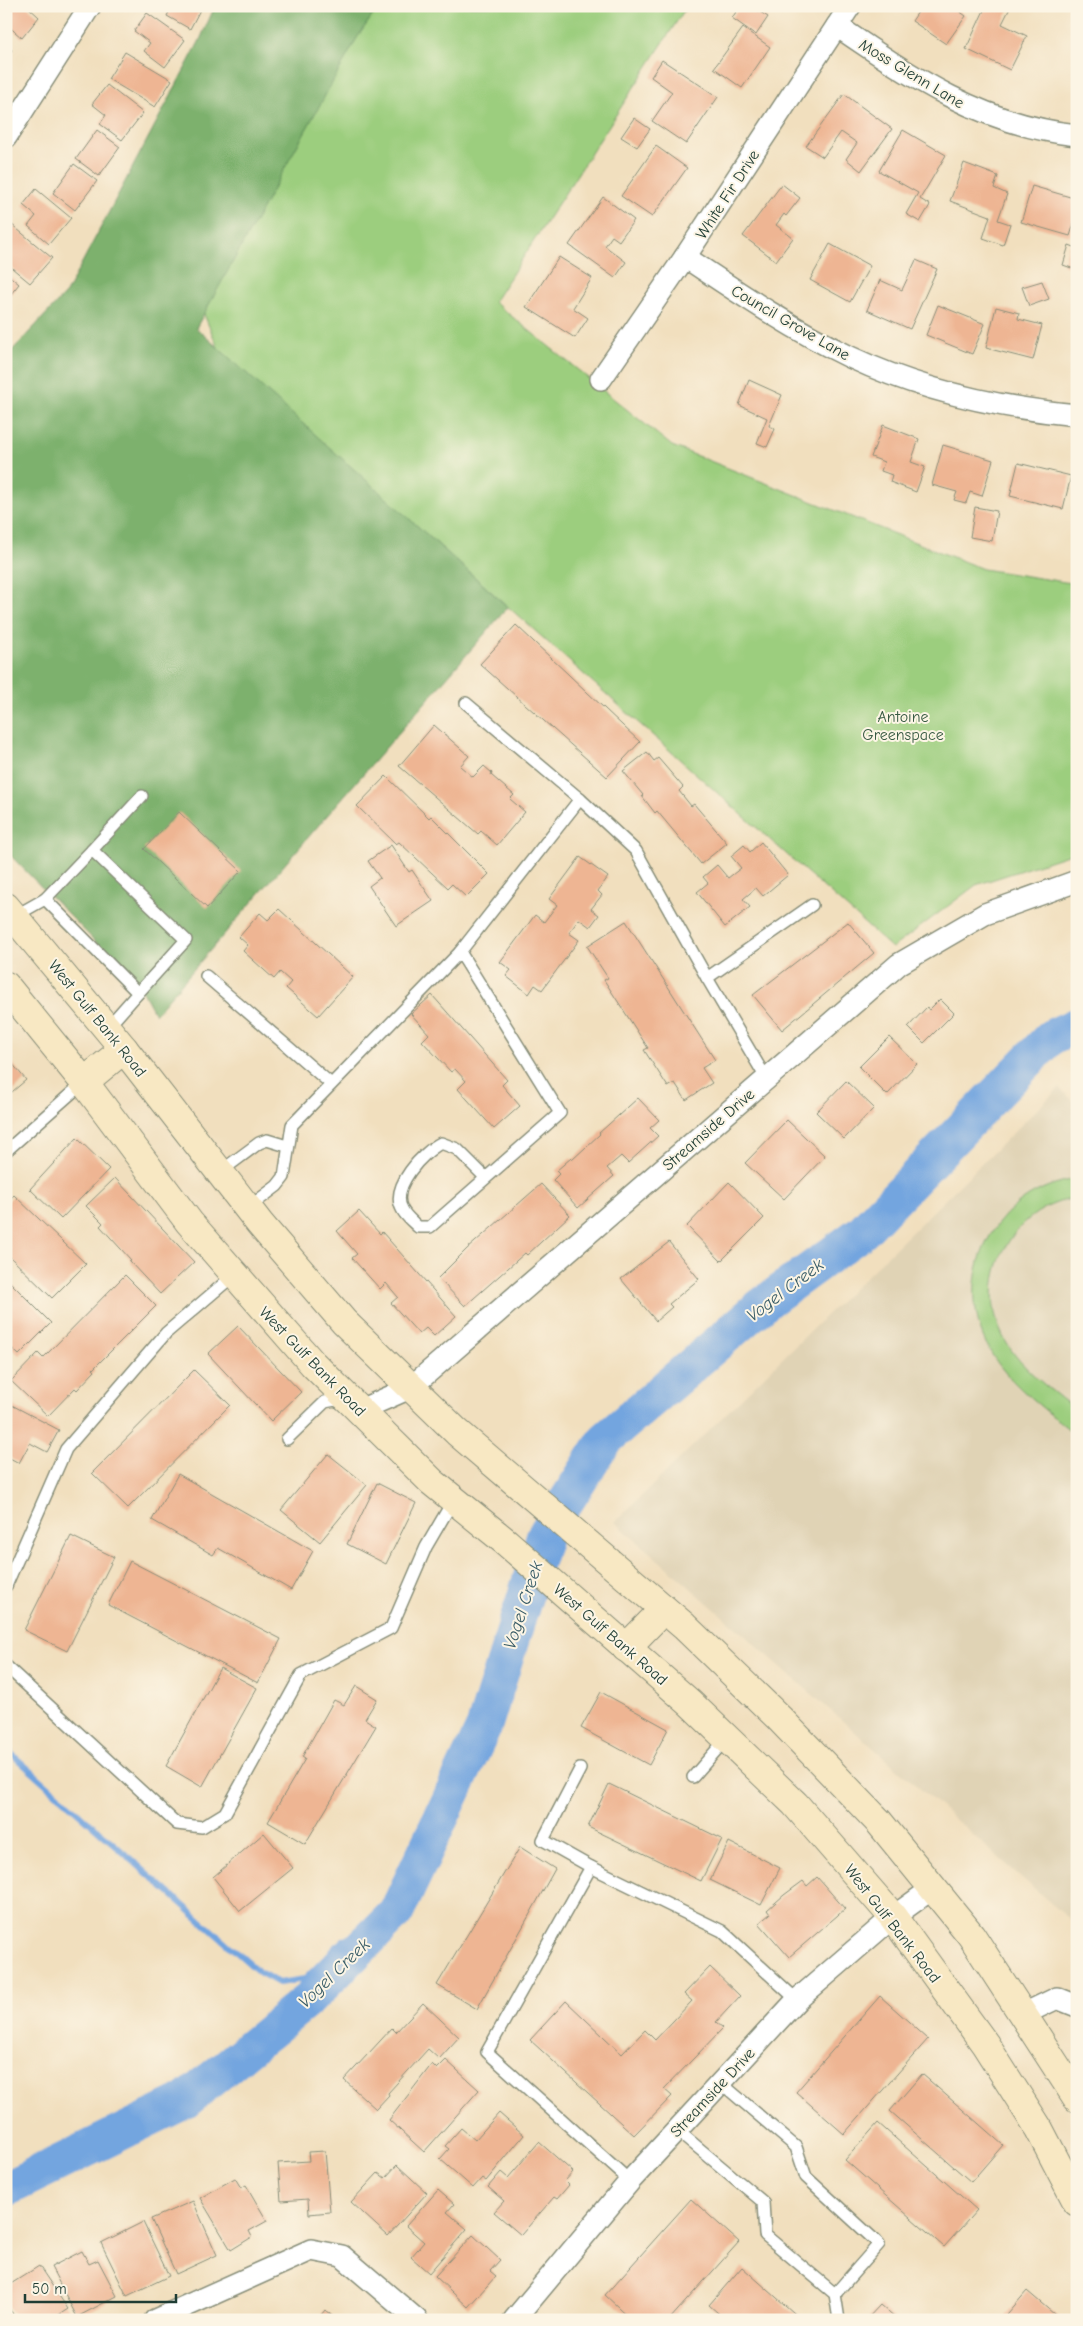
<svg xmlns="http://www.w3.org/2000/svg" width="1083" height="2326" viewBox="0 0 1083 2326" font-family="'Comic Neue',sans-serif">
  <rect width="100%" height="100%" fill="#fcf5e5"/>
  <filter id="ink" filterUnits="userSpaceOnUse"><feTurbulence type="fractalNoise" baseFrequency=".02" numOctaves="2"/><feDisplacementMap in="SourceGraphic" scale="10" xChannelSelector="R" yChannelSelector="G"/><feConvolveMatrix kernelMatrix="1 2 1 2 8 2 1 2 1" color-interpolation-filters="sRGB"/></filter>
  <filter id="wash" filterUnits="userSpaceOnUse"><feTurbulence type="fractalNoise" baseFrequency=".0096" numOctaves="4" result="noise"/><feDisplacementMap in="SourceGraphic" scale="20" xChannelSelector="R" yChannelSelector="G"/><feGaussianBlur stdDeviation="1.12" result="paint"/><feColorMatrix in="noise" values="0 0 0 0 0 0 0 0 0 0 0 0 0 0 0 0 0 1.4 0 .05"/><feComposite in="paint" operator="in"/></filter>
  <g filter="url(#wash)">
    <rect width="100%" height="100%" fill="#f1dfbe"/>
    <polygon fill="#e0d3b5" points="1059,1088 1077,1104 1077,1926 615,1522"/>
    <g fill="#9cce7e" stroke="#5e8659">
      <polygon points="345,6 687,6 494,302 672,446 983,569 1077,584 1077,852 976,885 892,948 219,350 200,305"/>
      <path d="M1077,1179V1198C1009,1207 972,1283 1006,1342C1022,1370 1053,1391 1077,1411V1436C1049,1412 1008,1384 990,1351C949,1277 994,1190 1077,1179Z"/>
    </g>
    <polygon fill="#7db16d" stroke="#4e7750" points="215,6 379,6 357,38 196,328 508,607 155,1014 141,988 6,851 6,357 66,293 199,42"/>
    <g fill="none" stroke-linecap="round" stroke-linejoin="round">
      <polyline stroke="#73a5df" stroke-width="6" points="6,1749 259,1972 279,1983 305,1979 343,1940 373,1936"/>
      <polyline stroke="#73a5df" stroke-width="36" points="6,2189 185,2101 309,1999 396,1913 484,1727 544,1536 606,1439 762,1305 862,1232 1051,1037 1077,1025"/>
    </g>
    <g id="blocks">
      <g fill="#eeb593">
        <polygon points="6,6 27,6 39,17 22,38 6,24"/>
        <polygon points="172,6 202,6 190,29 167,16"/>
        <polygon points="740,6 751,6 768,17 756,35 732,18"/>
        <polygon points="922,6 952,6 966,16 946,44 912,21"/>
        <polygon points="986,6 1011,6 1002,24 1027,36 1010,70 966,49"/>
        <polygon points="147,13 185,40 165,67 144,51 150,43 134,31"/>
        <polygon points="743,28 770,47 742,88 714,68"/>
        <polygon points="6,45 12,50 6,58"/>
        <polygon points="125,52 172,80 155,107 108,79"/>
        <polygon points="662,60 718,97 686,144 652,121 672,92 651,77"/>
        <polygon points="107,85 143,113 122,140 100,124 106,115 92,104"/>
        <polygon points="844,94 892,129 861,171 846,159 857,143 841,132 823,157 806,146"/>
        <polygon points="634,118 650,129 637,147 621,137"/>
        <polygon points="97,130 120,147 99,176 76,159"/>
        <polygon points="903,130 946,155 920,199 930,205 920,222 906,214 918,193 879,171"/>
        <polygon points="656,146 687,168 652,217 621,196"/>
        <polygon points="964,163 998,176 994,188 1007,194 998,220 1010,224 1003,245 983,238 990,216 950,201"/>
        <polygon points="74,164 97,181 75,210 53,193"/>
        <polygon points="782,184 800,198 786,216 784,214 776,225 793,238 776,261 743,236"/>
        <polygon points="1032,186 1077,199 1077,214 1070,236 1021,222"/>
        <polygon points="36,189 71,218 49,244 28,226 36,216 23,205"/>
        <polygon points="603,197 634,220 619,241 612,236 605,246 626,262 615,278 569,245"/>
        <polygon points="11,224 52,258 30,283 6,263 6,229"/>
        <polygon points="830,244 870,266 850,302 810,280"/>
        <polygon points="1069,245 1077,248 1077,270 1063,265"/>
        <polygon points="559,257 592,278 573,308 588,318 575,338 526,307"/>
        <polygon points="916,260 937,269 910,329 867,310 880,280 902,290"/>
        <polygon points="6,273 19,284 6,300"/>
        <polygon points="1042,281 1049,299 1029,306 1022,287"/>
        <polygon points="938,305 985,324 972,354 926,335"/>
        <polygon points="996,307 1019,313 1018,319 1042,325 1033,360 986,348"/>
        <polygon points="749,380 782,395 769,426 775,429 767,447 757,443 767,418 739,405"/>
        <polygon points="883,425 919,439 911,462 925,467 916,492 890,482 892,475 881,471 884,462 871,457"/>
        <polygon points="943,445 993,460 982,496 970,492 966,503 954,500 957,492 932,485"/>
        <polygon points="1018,463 1071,476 1063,509 1010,496"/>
        <polygon points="975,507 997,511 992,541 970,537"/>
        <polygon points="516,625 640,742 607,777 480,664"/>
        <polygon points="434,725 469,756 460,766 473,777 484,766 492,773 491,775 514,795 510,799 525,812 497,845 481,831 478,834 399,766"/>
        <polygon points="647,752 654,761 658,758 683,787 679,791 691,806 694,804 727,843 701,864 657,811 655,813 642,796 643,795 623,771"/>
        <polygon points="386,776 429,818 431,816 489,874 466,897 452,884 448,888 399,842 396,844 357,806"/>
        <polygon points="179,812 241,871 207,908 144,849"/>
        <polygon points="761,842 788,875 763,896 756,888 743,899 750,907 725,927 697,892 708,883 703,877 717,865 728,878 741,868 731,856 744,845 750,852"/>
        <polygon points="391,845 409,872 412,870 433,901 396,926 369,886 380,878 368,861"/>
        <polygon points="580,857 608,877 598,891 602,895 591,909 599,915 590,927 579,919 569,933 579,940 542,990 535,985 529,994 506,976 511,970 500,962 535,915 544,922 557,905 549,899"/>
        <polygon points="279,909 353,977 318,1016 286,988 291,982 280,972 274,979 243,951 248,945 239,937 260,913 268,920"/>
        <polygon points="626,921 715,1060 702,1068 712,1083 686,1100 675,1083 668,1087 644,1050 648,1048 604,980 608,978 587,946"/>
        <polygon points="848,922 874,953 782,1030 753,995"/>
        <polygon points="432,995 507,1080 502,1085 520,1106 494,1129 458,1089 466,1081 455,1069 451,1072 422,1041 429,1034 411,1014"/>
        <polygon points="940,999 954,1013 924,1043 908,1027 927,1007 929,1010"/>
        <polygon points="889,1037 917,1064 887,1095 859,1067"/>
        <polygon points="6,1056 26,1080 6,1097"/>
        <polygon points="846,1081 874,1108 844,1139 816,1112"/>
        <polygon points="638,1098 659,1120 650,1128 658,1136 628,1163 621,1156 607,1168 614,1176 578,1208 553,1180 559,1174 556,1171 571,1158 572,1160 600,1134 599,1133"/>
        <polygon points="787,1120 825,1156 784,1199 745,1163"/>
        <polygon points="77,1138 109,1169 61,1219 30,1189"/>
        <polygon points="115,1178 194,1262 160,1294 129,1261 131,1260 100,1226 103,1223 86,1206"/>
        <polygon points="729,1182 764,1218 721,1261 687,1226"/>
        <polygon points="541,1184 570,1215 527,1255 525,1253 465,1306 438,1278 467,1249"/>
        <polygon points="14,1195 86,1264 52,1298 6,1253 6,1203"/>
        <polygon points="359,1211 380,1234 382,1232 456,1316 434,1336 426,1328 419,1334 391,1303 398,1297 386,1283 380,1289 352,1258 357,1254 337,1231"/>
        <polygon points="669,1242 699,1279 669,1304 672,1307 656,1321 621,1279"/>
        <polygon points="125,1275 156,1306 93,1369 95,1371 77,1390 75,1388 48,1416 11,1381 38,1353 43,1358"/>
        <polygon points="6,1278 51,1323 19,1355 6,1343"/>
        <polygon points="238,1326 301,1392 271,1421 208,1354"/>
        <polygon points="194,1370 230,1405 128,1508 92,1473"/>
        <polygon points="6,1402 59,1430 47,1452 30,1443 19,1463 6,1456"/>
        <polygon points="328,1454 367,1485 320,1542 281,1510"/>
        <polygon points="178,1474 313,1551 291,1590 218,1548 213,1555 152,1520"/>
        <polygon points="377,1483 416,1503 386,1564 347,1544"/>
        <polygon points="71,1536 114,1557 67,1651 24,1630"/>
        <polygon points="130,1561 281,1639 258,1683 108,1605"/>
        <polygon points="220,1668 257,1688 202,1787 166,1766"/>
        <polygon points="356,1686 377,1699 365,1719 376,1726 305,1844 268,1822 305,1759 302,1757 334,1700 344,1705"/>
        <polygon points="601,1692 668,1729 649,1765 581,1728"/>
        <polygon points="609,1784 722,1839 701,1881 588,1827"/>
        <polygon points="264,1833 293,1868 240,1911 213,1877"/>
        <polygon points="729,1842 780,1868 761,1905 710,1880"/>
        <polygon points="520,1847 555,1869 477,2009 437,1985"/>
        <polygon points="817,1877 845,1909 789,1957 759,1923 770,1914 767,1910 784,1895 803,1881 807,1886"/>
        <polygon points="710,1967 740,1996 716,2022 723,2028 664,2089 672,2096 634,2135 530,2040 566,2001 622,2054 645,2030 655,2040 692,2001 684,1994"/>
        <polygon points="880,1996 928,2039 844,2134 796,2092"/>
        <polygon points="423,2003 459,2037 439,2059 428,2049 388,2093 389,2095 376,2109 344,2080 392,2028 396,2032"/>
        <polygon points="446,2060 479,2090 424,2152 389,2120 432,2064 437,2069"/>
        <polygon points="922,2074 1003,2145 971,2182 890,2111"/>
        <polygon points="499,2113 524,2135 486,2181 482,2178 473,2188 440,2159 449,2149 445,2146 461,2128 475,2140"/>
        <polygon points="878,2123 977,2210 944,2247 845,2160"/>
        <polygon points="539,2142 573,2172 565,2181 569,2185 557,2199 554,2197 521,2235 494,2212 504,2201 488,2187 501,2172 508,2178"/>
        <polygon points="325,2151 330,2212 309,2214 308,2199 281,2201 278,2163 309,2161 308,2152"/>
        <polygon points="397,2165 427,2193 388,2236 351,2202 378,2173 385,2178"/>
        <polygon points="235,2178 241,2188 246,2185 267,2221 249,2231 252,2237 231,2250 200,2198"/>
        <polygon points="438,2190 454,2204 447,2212 467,2229 429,2273 411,2257 424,2242 406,2226"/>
        <polygon points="691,2199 739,2242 669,2320 632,2320 605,2295"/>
        <polygon points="193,2201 217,2255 176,2274 151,2219"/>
        <polygon points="143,2222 169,2276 127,2296 101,2243"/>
        <polygon points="473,2235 500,2260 490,2271 496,2276 468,2307 435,2276"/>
        <polygon points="82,2251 89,2264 98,2260 117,2296 77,2317 51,2267"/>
        <polygon points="39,2266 68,2309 51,2320 17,2320 6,2304 6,2287"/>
        <polygon points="742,2267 802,2320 726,2320 709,2305"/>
        <polygon points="1027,2291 1061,2320 1002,2320"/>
        <polygon points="880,2305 897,2320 866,2320"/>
        <polygon points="325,2310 337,2320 317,2320"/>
      </g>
    </g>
  </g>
  <g filter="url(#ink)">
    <use href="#blocks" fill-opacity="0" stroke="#888e79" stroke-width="1"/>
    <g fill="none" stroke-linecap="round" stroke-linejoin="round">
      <g stroke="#888e79" stroke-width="14">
        <g id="service">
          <polyline points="466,703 580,799 636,851 707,978 766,1078"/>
          <polyline points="92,850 142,796"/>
          <polyline points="45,899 92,850 186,940 138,993"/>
          <polyline points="15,916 45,899 138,993 107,1028"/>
          <path d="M460,952L560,1113L430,1227H418C413,1222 405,1216 402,1209C390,1187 423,1152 441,1143L457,1149L486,1178"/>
          <polyline points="206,976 331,1084"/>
          <polyline points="707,978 812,905"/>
          <polyline points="6,1151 84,1082"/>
          <polyline points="220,1172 259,1143 267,1140 287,1146"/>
          <polyline points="248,1208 277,1186 284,1177 292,1125 460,952 580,799"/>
          <polyline points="287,1439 325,1402 335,1400 344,1404"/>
          <polyline points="6,1586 66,1449 166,1333 234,1275"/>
          <polyline points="6,1666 177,1824 202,1827 225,1813 301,1675 391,1628 426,1547 454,1499"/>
          <polyline points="580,1769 543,1840 591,1867 722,1931 797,2000"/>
          <polyline points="693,1777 727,1738"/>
          <polyline points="591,1867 487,2052 630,2181"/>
          <polyline points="721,2083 796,2147 806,2177 879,2244 835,2294"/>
          <polyline points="677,2130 763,2202 765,2235 835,2294 839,2320"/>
        </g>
      </g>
      <g stroke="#888e79" stroke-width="24">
        <g id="minor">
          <path d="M837,26C913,78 982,125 1077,135"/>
          <polyline points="6,137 90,6"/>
          <path d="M685,257C739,293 792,329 850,357C920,390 1000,408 1077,415"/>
          <polyline points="601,379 685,257 850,6"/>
          <polyline points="360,1410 410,1388 899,964 985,914 1077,881"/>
          <polyline points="1024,2014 1057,1998 1077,2006"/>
          <polyline points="155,2320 311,2250 342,2256 417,2320"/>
          <polyline points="514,2320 630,2181 797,2000 893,1917 933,1888"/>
        </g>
      </g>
      <g stroke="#888e79" stroke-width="30">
        <g id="secondary">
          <polyline points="6,907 124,1049 260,1224 344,1322 457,1432 684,1626 779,1718 879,1822 971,1935 1077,2098"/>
          <polyline points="6,986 84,1082 189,1222 313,1364 432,1482 506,1542 690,1703 795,1804 893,1917 985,2044 1039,2129 1077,2202"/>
          <polyline points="84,1082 124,1049"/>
          <polyline points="626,1648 664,1609"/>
        </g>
      </g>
      <use href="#service" stroke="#fff" stroke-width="11"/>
      <use href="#minor" stroke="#fff" stroke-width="21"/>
      <use href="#secondary" stroke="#f8e8c3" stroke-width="28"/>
    </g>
  </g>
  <g text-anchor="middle" stroke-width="4" stroke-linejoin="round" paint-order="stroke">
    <g font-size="16" fill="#1f3d34" stroke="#fcf5e5">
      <text transform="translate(912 73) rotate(31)" y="6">Moss Glenn Lane</text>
      <text transform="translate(727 194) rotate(-57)" y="6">White Fir Drive</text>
      <text transform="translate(791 322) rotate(30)" y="6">Council Grove Lane</text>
      <text transform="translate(98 1018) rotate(51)" y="6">West Gulf Bank Road</text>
      <text transform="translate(708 1129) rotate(-41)" y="6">Streamside Drive</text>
      <text transform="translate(313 1361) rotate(46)" y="6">West Gulf Bank Road</text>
      <text transform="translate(611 1634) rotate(41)" y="6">West Gulf Bank Road</text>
      <text transform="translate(893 1923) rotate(52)" y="6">West Gulf Bank Road</text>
      <text transform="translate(712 2092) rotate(-47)" y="6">Streamside Drive</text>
    </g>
    <g font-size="16" fill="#385a43" stroke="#fcf5e5">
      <text x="903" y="722">Antoine<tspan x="903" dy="18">Greenspace</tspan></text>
    </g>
    <g font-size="18" font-style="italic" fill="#385c67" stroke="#fcf5e5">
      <text transform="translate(785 1290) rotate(-37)" y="6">Vogel Creek</text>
      <text transform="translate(523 1605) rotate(-72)" y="6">Vogel Creek</text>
      <text transform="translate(334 1973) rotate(-44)" y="6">Vogel Creek</text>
    </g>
  </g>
  <rect width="1083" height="2326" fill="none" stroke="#fcf5e5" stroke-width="25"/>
  <path d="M25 2294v8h151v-8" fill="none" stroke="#1f3d34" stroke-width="2.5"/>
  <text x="32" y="2294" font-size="15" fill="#1f3d34" stroke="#fcf5e5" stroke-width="4" paint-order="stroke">50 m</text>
</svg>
